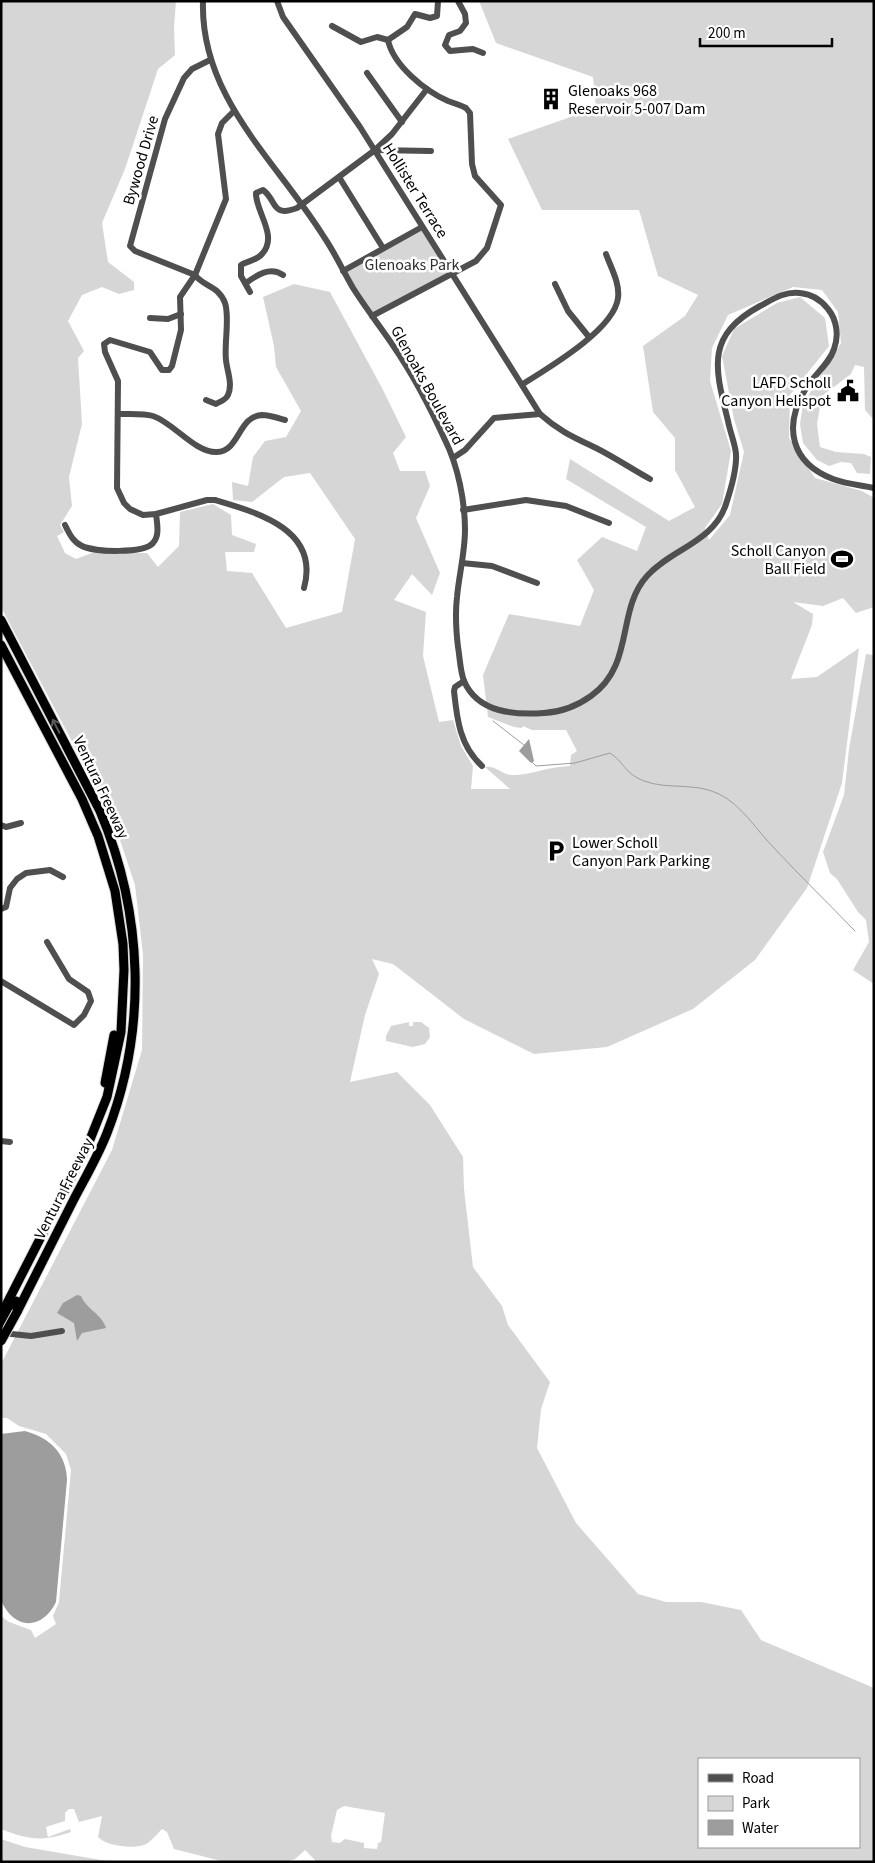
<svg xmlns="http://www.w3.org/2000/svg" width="875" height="1863" viewBox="0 0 875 1863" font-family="'Source Sans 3',sans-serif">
  <rect width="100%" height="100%" fill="#fff"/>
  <g fill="#d6d6d6" fill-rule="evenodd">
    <path d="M1,1H176L174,27L175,55L158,69L125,169L102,223L108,262L134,282V290L119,294L102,287L82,295L68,321L84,351L78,358L82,424L69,477L72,506L60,525L64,532L57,536L65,553L76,559L92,553H147L158,567L179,546L180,512L213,504L231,515L232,535L256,544L254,552H225L227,571L252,573L286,628L342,612L355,539L310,473L284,477L252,502L233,500L232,482L248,486L253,457L265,441L286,437L301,411L276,367L274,346L263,297L294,284L330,292L382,388L406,437L393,453L400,471H425L430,486L416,518L440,573L432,595L412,574L394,600L426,612L423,656L439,722L453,720L461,746L473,766L471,789H510L485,767C495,765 501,774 511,775C528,776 551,766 570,766L571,755L577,751L566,730H532L523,726L522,728L514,727L488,717L483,675L509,614L580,626L594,590L577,560L602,537L637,551L646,527L566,479L570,459L669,521L695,507L675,470V438L653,412L643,346L685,316L698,295L658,276L639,210H542L508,139L596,108L593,77L496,43L479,1H874V420L865,410L864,367L855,365L851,374L822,396L817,424L820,447L836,452L864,454L871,457L870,474L857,473L851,463L841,462L829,466L817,460L803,443L800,424L803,404L841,343L838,312L822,290L793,287L728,315L712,348L710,381L731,451L722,504L705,528L709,540L730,515L744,452L734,419L722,356L734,329L777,303L800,297L825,318L829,346L790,395L789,438L815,478L862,491L874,498V607L856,613L843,598L823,606L793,602L813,614L812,625L791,679L817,677L859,648L842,783L807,888L755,960L693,1009L607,1047L534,1054L464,1019L393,964L372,959L379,974L365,1015L350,1082L397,1072L430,1105L463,1157L464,1189L473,1267L502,1306L508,1325L550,1382L541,1409L537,1448L576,1523L638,1594L666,1602H701L741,1610L761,1640L874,1688V1862H317L305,1850L295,1859L285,1862H225L174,1849L167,1832L162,1829C157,1834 151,1842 144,1845C131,1849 107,1846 98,1837L102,1816L79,1822L74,1809H69L65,1813V1821L46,1827L48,1837L70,1829L71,1832C42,1842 29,1840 1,1829V1616L9,1622L31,1630L35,1638L56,1624L53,1616L59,1602L71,1470L66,1454L46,1434L19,1426L7,1418H1V1364L112,1150L142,1050L143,955L135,885L113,819L1,607ZM699,1759H859V1847H699ZM344,1806L385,1813L381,1842L378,1843L377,1849L364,1848V1843L345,1839L340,1843L332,1842L331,1836L337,1810Z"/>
    <polygon points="422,227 453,274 372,316 343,271"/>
    <polygon points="866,654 874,655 874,984 853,970 869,942 866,920 858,912 837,879 830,873 823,852 844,795 849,749"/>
    <polygon points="409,1022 409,1026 413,1026 413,1022 421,1022 429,1028 430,1037 425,1044 413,1047 386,1041 386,1036 391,1026"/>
    <polygon points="1,1839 25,1847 113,1862 1,1862"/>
  </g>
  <g fill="#9d9d9d">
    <polygon points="529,739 534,761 531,763 519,751"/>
    <path d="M77,1295L81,1296C86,1309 102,1314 106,1328L82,1333L77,1341L74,1323L57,1313L63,1303Z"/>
    <path d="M25,1431C50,1438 66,1453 67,1480L56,1602C42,1631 13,1630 1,1600V1434Z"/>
  </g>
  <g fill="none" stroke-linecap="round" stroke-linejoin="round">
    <g stroke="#9d9d9d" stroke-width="1">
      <polyline points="493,721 524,745"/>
      <path d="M532,762L536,766L575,763L610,753C624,762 624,773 644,781C668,790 695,782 719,794C742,805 757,831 775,849C801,877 828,903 855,931"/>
    </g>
    <g stroke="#dbdbdb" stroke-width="11">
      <g id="highway">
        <path d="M1,620L100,811C143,913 148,1028 107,1133C98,1156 85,1178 73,1201C54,1238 36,1275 17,1312"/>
        <polyline points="1,645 82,799 98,836 115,891 123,944 124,970 121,1032 107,1097 87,1147 1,1315"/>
        <polyline points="105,1083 114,1035"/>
        <polyline points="1,1330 16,1301"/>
      </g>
    </g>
    <g stroke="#4f4f4f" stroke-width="6">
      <path d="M203,1C200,98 277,161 324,237C335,253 343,271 353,288C365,307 379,325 392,344C412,373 430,407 445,440C458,466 465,501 465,530C465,552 459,575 457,597C455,614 456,630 458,647C460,658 460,671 464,681C478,713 514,715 544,713C562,712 577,706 591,696C635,665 616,610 647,576C671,549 714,542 726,504C731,489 737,470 736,454C735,443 730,432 728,421C715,368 705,336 760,306C773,299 785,291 800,293C811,294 821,300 828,309C837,320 839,336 834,349C829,365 813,375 805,390C783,427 791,463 833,479C846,484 860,485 874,488"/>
      <path d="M277,1L283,17L360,127L540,414C559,431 573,437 596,448C614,457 632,469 650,479"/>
      <polyline points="458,1 465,14 466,23 460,31 449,35 445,45 450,51 473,49 483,53"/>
      <polyline points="332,26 361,42 377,37 388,40"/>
      <polyline points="388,40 407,27 415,14 430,18 437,16 438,1"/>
      <polyline points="367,73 402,122"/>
      <path d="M234,111L222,123L218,134L226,199L195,275L180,297L181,330L172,366L169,370H162L150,352L110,340L104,344L105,352L118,381L117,488L124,503L130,509L143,515L156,514L207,500H215C259,513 320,530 304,588"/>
      <polyline points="375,150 431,151"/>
      <polyline points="339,177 383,248"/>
      <polyline points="343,271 422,227"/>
      <path d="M246,283C257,275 270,266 283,275"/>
      <polyline points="555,284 568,311 589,337"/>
      <path d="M250,292L241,276V265C248,261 257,260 262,254C279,236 255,211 256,193L263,190C277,200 271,218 297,208L375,150L392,134L427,89"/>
      <path d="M372,316L476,261L487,248L501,205L475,176L472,164L470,113L466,108C460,105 454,103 448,101C425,91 393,65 388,40"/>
      <polyline points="150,318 168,319 181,314"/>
      <path d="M523,384C548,368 614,330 618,298C620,283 611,268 606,254"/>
      <path d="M206,400L216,404C221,401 226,400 228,395C233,384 227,371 226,360C224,344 230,317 225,303C219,286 204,287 195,275L135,251L130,246L165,119L184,78L192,69L210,60"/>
      <path d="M119,414C129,414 143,413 153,416C174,423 195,453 217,452C240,451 238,416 262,415C269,415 278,418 285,420"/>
      <polyline points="453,458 465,450 494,418 540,414"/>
      <polyline points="463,510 526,500 566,506 609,523"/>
      <path d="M65,525C69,533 73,542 82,546C94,552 144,554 153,543C160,535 157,524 156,514"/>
      <polyline points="462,563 492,566 537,583"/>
      <path d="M464,681L455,687L454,691C457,720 460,746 482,766"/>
      <polyline points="1,825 6,827 21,823"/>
      <polyline points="1,909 6,907 10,888 17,879 26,873 50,870 63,877"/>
      <polyline points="1,981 74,1025 84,1015 91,1001 88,992 69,979 47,942"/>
      <polyline points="1,1141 10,1142"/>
      <polyline points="2,1333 31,1336 62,1331"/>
    </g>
    <use href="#highway" stroke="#000" stroke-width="9"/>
    <g stroke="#dbdbdb" stroke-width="11" stroke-linecap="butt">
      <polyline id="highway-bridge" points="1,1341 17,1312"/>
    </g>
    <use href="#highway-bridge" stroke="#000" stroke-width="9"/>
  </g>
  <defs><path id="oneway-shaft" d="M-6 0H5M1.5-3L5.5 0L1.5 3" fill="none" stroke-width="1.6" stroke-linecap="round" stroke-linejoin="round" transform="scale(1.25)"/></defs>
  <use stroke="#595959" href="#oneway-shaft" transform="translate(56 726) rotate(-117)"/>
  <defs>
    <g id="building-bare" transform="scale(1.725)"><path d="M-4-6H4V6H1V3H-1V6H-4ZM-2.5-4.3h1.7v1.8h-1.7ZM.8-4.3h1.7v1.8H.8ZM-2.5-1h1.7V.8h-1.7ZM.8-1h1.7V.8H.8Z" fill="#000" stroke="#fff" stroke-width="2.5" paint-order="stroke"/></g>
    <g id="civic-bare" transform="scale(1.725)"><path d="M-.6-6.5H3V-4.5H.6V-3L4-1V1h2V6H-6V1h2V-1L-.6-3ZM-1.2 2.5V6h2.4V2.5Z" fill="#000" stroke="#fff" stroke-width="2.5" paint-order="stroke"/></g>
    <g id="stadium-bare" transform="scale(1.725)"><path d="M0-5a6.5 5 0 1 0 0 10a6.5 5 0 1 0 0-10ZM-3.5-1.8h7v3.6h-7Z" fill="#000" stroke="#fff" stroke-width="2.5" paint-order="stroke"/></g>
    <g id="parking-bare" transform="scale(1.725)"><path d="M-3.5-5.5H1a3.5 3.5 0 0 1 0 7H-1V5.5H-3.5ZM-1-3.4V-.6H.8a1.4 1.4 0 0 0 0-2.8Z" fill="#000" stroke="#fff" stroke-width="2.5" paint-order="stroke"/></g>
  </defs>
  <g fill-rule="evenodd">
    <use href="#building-bare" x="551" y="99"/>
    <use href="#civic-bare" x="848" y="391"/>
    <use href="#stadium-bare" x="842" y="559"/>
    <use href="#parking-bare" x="556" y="851"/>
  </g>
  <g text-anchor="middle" stroke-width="5" stroke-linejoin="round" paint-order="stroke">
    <g font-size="16" fill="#000" stroke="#fff" text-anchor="start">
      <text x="568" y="96">Glenoaks 968<tspan x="568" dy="18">Reservoir 5-007 Dam</tspan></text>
      <text x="831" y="388" text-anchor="end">LAFD Scholl<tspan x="831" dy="18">Canyon Helispot</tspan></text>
      <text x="826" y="556" text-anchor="end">Scholl Canyon<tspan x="826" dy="18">Ball Field</tspan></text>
      <text x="572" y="848">Lower Scholl<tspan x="572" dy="18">Canyon Park Parking</tspan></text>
    </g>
    <g font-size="16" fill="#000" stroke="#fff">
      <text transform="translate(140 160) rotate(-74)" y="6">Bywood Drive</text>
      <text transform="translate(416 190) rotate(58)" y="6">Hollister Terrace</text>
      <text transform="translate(428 385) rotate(61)" y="6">Glenoaks Boulevard</text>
      <text transform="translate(102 787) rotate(65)" y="6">Ventura Freeway</text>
      <text transform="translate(63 1188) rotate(-63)" y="6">Ventura Freeway</text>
    </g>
    <g font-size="16" fill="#2d2d2d" stroke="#fff">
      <text x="412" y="270">Glenoaks Park</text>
    </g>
  </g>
  <rect width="875" height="1863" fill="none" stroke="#000000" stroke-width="5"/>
  <rect x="698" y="1758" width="162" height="90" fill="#ffffff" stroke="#999999"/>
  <rect x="708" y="1774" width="25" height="8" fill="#4f4f4f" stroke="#999999"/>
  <text x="742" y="1783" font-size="15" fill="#000000">Road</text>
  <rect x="708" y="1796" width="25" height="15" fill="#d6d6d6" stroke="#999999"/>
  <text x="742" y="1808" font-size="15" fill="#000000">Park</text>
  <rect x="708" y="1820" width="25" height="15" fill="#9d9d9d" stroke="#999999"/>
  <text x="742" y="1833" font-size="15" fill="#000000">Water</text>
  <path d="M700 38v8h132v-8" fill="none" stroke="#000000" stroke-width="2.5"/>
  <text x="708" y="38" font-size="15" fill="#000000" stroke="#ffffff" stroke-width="4" paint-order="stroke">200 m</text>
</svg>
